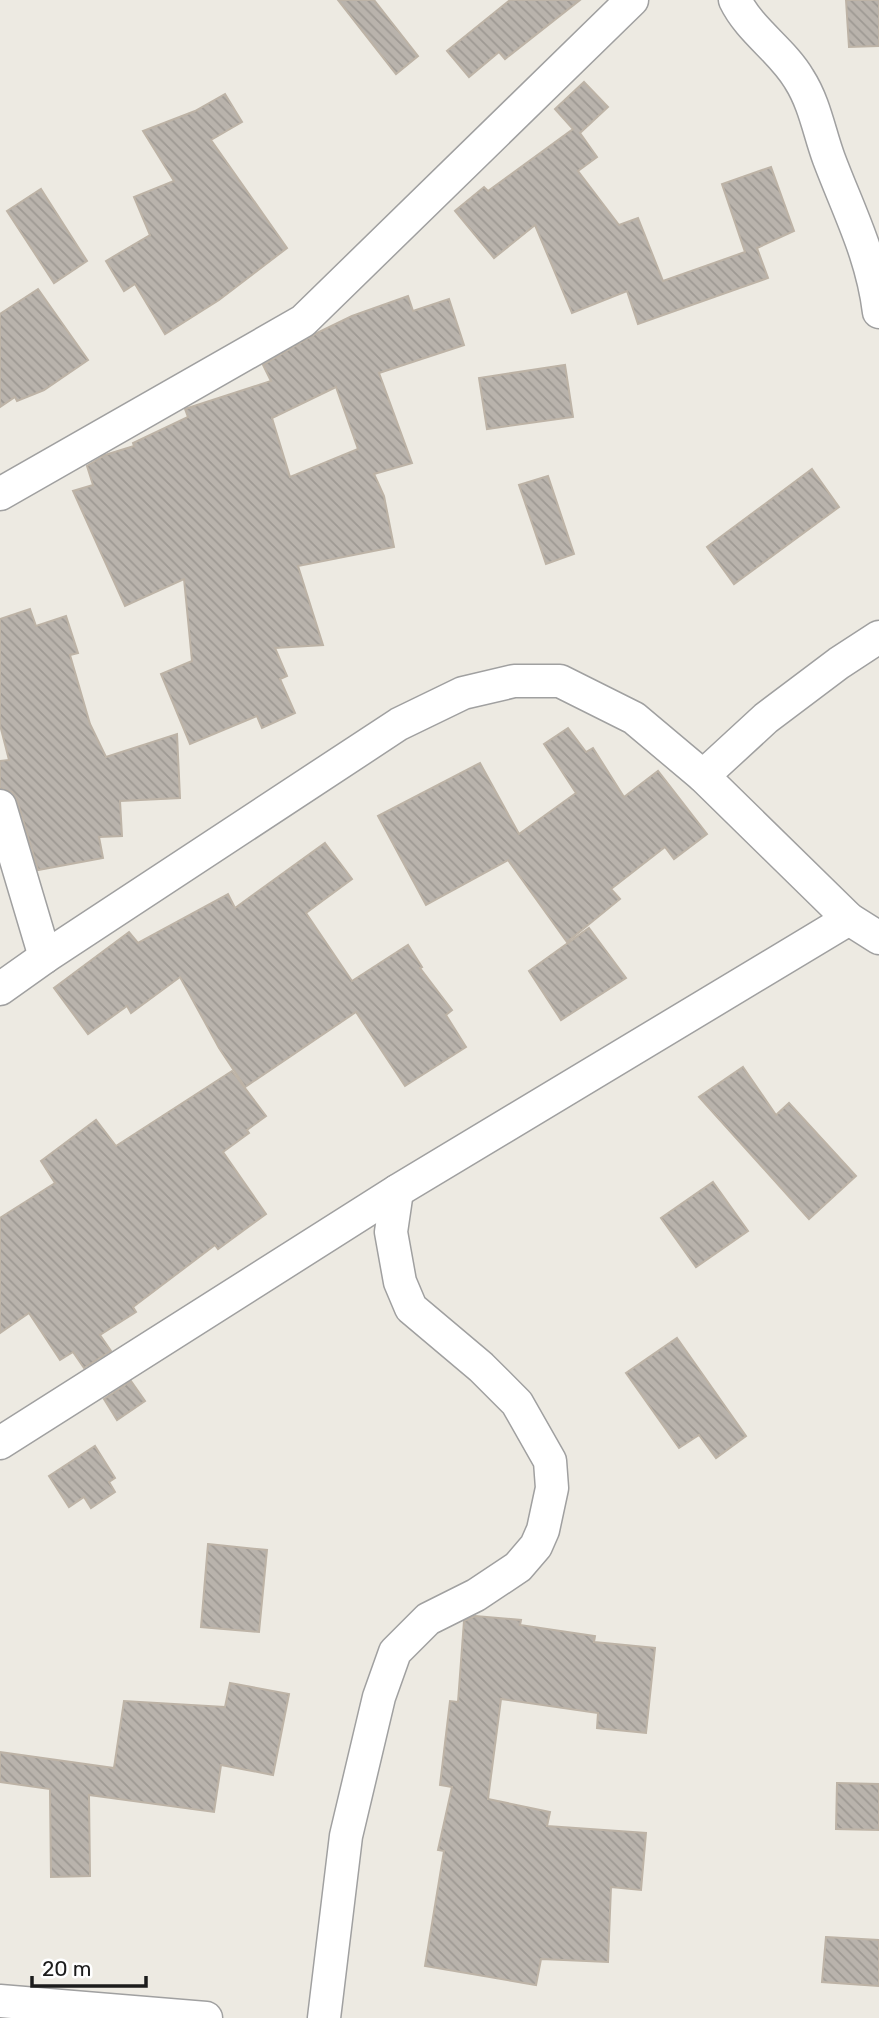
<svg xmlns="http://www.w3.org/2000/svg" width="879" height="2018" viewBox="0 0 879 2018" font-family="Rubik,sans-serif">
  <defs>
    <pattern id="building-back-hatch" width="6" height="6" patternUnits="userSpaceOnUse" patternTransform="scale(1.75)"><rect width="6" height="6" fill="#b9b3ac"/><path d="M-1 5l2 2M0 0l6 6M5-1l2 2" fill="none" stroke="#9e9993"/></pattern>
  </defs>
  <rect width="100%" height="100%" fill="#edeae2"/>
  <g fill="url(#building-back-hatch)" stroke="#bdb3a6" stroke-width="2" fill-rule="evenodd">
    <polygon points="338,0 374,0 418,56 396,74"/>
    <polygon points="510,0 580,0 505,59 499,52 469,77 447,51"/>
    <polygon points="846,0 879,0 879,46 849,47"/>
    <polygon points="584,82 608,107 580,133 597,157 578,171 619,225 638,218 663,281 745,252 722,184 771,167 794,231 757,248 768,278 638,324 627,291 572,313 535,225 494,258 455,211 484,187 488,191 573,129 555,109"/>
    <polygon points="225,94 242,122 211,140 287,248 219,300 165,334 135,284 124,291 106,261 150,235 134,197 174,181 143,131 195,111"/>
    <polygon points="41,189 87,261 54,283 7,211"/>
    <polygon points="38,289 88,360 44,390 17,401 15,397 0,407 0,314"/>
    <path d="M408,296L413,311L449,299L464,345L379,373L412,463L374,474L384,496L394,547L298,566L323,645L275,648L287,676L280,679L295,713L262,728L257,716L190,744L161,674L192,661L184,579L125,606L73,491L93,485L87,466L105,455L134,446L133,443L188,417L185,409L271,381L263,365L317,333L352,316ZM336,387L358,449L290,477L272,418Z"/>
    <polygon points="565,365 573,417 487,429 479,378"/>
    <polygon points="812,469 839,507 734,584 707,547"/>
    <polygon points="548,476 574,554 546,564 519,485"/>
    <polygon points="30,609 36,626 66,616 78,653 70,655 90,724 106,757 177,734 180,798 120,801 122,836 99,837 103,858 38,870 17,800 12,792 0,788 0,761 9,760 0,725 0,619"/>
    <polygon points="568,728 586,752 593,748 624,797 658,771 707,834 674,859 665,847 611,889 620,899 567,942 508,860 426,905 378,816 480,763 519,834 576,793 544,744"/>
    <polygon points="325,843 352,879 306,913 352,981 408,945 422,967 420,968 452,1010 446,1015 466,1047 405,1086 356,1012 245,1087 219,1048 180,977 131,1013 127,1006 88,1034 54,988 129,932 138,943 228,894 235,908"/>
    <polygon points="589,928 626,978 561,1020 529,971"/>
    <polygon points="743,1067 776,1115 789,1103 856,1176 809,1219 699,1097"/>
    <polygon points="232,1071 266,1116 247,1130 249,1133 223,1152 266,1214 218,1249 215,1245 133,1307 136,1312 100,1335 111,1351 84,1368 73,1352 60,1360 29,1313 0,1333 0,1218 55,1183 41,1161 96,1120 116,1146"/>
    <polygon points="713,1182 748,1231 696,1267 661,1218"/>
    <polygon points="677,1338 746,1436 716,1458 699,1435 679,1448 626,1373"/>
    <polygon points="131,1381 145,1401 117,1420 104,1399"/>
    <polygon points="95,1446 115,1478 109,1482 115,1492 91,1508 84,1497 69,1507 49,1476"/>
    <polygon points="208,1544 267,1550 259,1632 201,1627"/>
    <polygon points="475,1616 521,1620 520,1625 595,1636 594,1642 655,1648 646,1733 597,1728 598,1713 501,1699 488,1799 550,1812 547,1826 646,1833 641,1890 611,1887 608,1962 541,1959 536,1985 425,1966 444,1851 438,1850 452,1787 440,1785 450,1701 458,1702 464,1621"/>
    <polygon points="230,1683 289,1694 273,1775 221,1765 214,1812 89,1795 90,1876 51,1877 50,1789 0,1782 0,1752 114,1768 124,1701 225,1707"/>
    <polygon points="837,1783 879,1784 879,1830 836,1829"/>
    <polygon points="826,1937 879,1940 879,1986 822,1982"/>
  </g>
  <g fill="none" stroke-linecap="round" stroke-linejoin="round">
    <g stroke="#a0a0a0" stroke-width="35">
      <g id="minor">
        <path d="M735,0C750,31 782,50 799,79C815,104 819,132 829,159C849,212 872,255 879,312"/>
        <polyline points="0,494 303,321 632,0"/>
        <polyline points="703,776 849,919 879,938"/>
        <polyline points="0,806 45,957"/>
        <polyline points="0,989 45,957 399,724 463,693 514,681 560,681 634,718 703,776 766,718 839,663 879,637"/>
        <polyline points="0,1443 397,1191 849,919"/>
        <polyline points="0,2001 206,2018"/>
        <polyline points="324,2018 346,1836 379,1697 395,1652 428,1619 476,1595 518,1567 536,1546 543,1530 552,1488 550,1461 517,1403 481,1367 411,1308 400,1282 391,1232 397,1191"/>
      </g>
    </g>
    <use href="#minor" stroke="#fff" stroke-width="32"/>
  </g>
  <path d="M32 1976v10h114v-10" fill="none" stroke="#1c1c1c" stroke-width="3.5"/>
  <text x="42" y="1976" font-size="21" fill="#1c1c1c" stroke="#ffffff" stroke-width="5" paint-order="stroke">20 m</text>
</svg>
